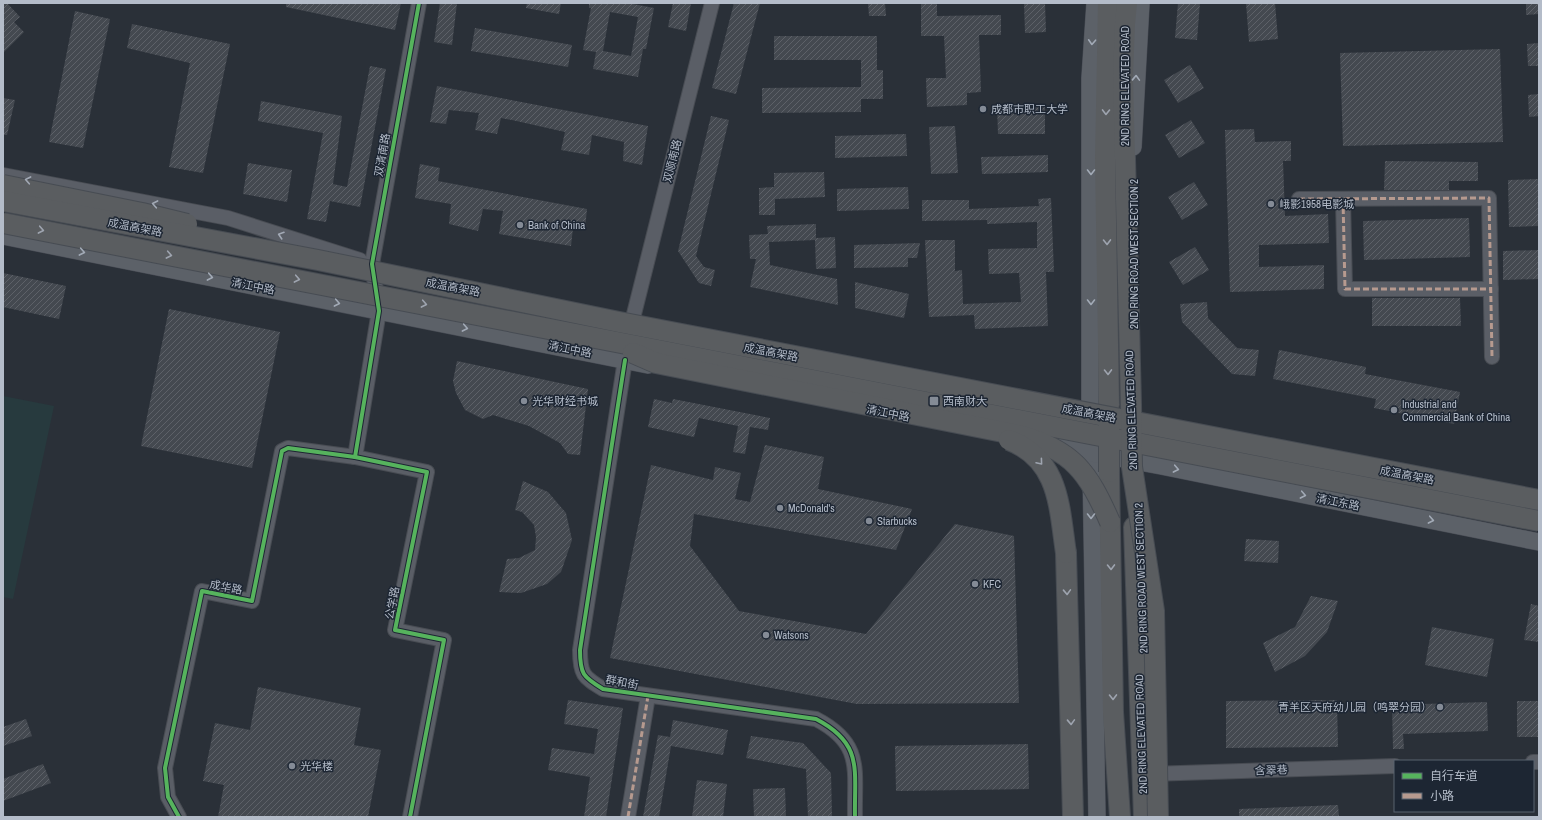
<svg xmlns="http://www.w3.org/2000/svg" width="1542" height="820" viewBox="0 0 1542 820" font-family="'Archivo Narrow','Noto Sans SC',sans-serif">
  <defs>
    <pattern id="building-hatch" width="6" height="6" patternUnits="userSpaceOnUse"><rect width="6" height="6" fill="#444950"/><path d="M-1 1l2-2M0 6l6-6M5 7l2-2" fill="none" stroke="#5d6168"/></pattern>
  </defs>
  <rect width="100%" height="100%" fill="#2a3038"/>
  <polygon fill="#273a3e" points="3,396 54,406 13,599 3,597"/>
  <g fill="url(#building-hatch)" fill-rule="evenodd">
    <polygon points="3,3 7,3 20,17 14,22 24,32 3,53"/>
    <polygon points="286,3 401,3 395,30 286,7"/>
    <polygon points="440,3 457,3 452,45 434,42"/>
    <polygon points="527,3 561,3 559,14 526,8"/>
    <path d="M589,3H628L654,8L646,49H643L638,77L593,69L596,52L583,50L591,8H589ZM610,12L638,17L631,56L603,51Z"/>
    <polygon points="673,3 691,3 686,31 668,27"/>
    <polygon points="734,3 760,3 736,94 712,88"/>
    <polygon points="868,3 885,3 886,16 869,16"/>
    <polygon points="921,3 937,3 937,16 1001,15 1001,35 979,35 981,92 967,93 967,105 927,107 926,78 946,78 944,36 921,36"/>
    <polygon points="1024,3 1045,3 1046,32 1025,33"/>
    <polygon points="1178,3 1200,3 1197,40 1175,38"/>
    <polygon points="1246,3 1275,3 1278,39 1249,42"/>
    <polygon points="1526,3 1539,3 1539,14 1526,15"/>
    <polygon points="75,11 110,19 83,148 49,142"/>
    <polygon points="132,24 230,44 203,173 169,167 190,63 127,48"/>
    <polygon points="475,28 572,45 568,67 471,51"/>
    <polygon points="774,36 877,36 877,70 883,70 883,99 861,99 861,112 762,113 762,88 861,87 861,60 774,60"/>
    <polygon points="1539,43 1539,66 1528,66 1527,44"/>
    <polygon points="1500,49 1503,142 1343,146 1340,53"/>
    <polygon points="1190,65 1204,88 1178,103 1164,80"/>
    <polygon points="370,66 386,69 360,207 330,201 326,222 307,219 323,133 258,121 261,101 342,116 333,184 347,187"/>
    <polygon points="437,86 648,126 642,165 623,161 624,142 592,135 589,155 561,150 565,132 512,120 501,118 497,134 475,130 479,113 449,110 446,124 430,122"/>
    <polygon points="1539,94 1539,116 1529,117 1528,95"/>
    <polygon points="3,98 15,100 7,135 3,135"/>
    <polygon points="997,106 1045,106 1045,134 998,134"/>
    <polygon points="711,116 729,120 696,256 704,267 715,270 711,286 699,283 678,251"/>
    <polygon points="1191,120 1205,143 1179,158 1165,135"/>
    <polygon points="955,126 958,173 931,174 929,127"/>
    <polygon points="1254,129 1255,142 1291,141 1291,161 1283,161 1285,216 1328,214 1329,243 1259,245 1259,267 1324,265 1324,289 1230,292 1225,130"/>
    <polygon points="906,134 907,156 835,158 835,136"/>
    <polygon points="1048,155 1048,172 982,174 981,157"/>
    <polygon points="1385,161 1478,162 1478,181 1449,181 1449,190 1384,190"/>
    <polygon points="248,163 292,170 287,202 243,194"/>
    <polygon points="420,164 440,168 438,181 587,209 585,229 573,228 571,246 499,234 503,211 483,209 478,231 449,224 451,204 415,198"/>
    <polygon points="824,172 825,197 775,199 775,215 759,215 759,188 774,187 774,173"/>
    <polygon points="1539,179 1539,226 1509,227 1508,180"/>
    <polygon points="1194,182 1208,205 1182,220 1168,197"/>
    <polygon points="908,187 909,209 837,211 837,189"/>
    <polygon points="1051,198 1054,272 1046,272 1048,326 975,329 974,315 929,317 925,240 955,240 955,271 962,270 963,304 1021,302 1019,273 989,274 988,249 1037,248 1037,222 987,224 987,220 922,221 922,200 969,200 969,209 1039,206 1038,199"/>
    <polygon points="1469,218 1470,257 1364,260 1363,221"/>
    <polygon points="816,224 816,238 835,237 836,268 816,269 815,240 769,242 770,265 837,279 838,305 750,287 756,259 750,259 749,235 768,234 767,226"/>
    <polygon points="920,243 917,258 908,258 908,267 854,268 854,245"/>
    <polygon points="1195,247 1209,270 1183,285 1169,262"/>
    <polygon points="1539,250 1539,279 1503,280 1503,251"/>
    <polygon points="3,273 66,286 59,319 3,307"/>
    <polygon points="855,282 909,294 904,318 855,308"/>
    <polygon points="1372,298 1460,298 1461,326 1372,326"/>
    <polygon points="1207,302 1208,318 1237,348 1259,350 1255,376 1232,374 1182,322 1180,304"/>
    <polygon points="169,309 280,332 252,468 141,446"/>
    <polygon points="1279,350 1366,367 1365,374 1460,392 1454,424 1374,408 1376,399 1273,379"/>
    <polygon points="457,361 588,389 580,455 568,454 560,443 529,426 493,415 483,419 465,410 456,393 453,381"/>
    <polygon points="654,399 672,403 673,399 770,418 768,430 750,427 745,454 733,452 738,426 699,418 694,437 648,427"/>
    <polygon points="765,445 824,457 818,489 912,509 896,550 694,514 690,546 739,611 866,634 955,524 1014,536 1019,703 857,704 610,658 651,465 713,480 715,467 741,473 735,499 750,502"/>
    <polygon points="523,481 548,492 566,513 572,540 561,572 547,584 521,593 499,592 507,559 519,558 535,550 536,537 534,525 522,512 515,510"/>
    <polygon points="1246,539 1279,541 1278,563 1244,561"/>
    <polygon points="1311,596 1338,601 1327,632 1305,656 1275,672 1263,643 1295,627"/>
    <polygon points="1531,604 1539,606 1539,642 1524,640"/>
    <polygon points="1432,627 1494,639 1487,677 1425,665"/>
    <polygon points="258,687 361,708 354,745 381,750 368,817 218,817 224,785 203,781 215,723 250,730"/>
    <polygon points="568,700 623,708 606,817 584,817 590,777 548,770 552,748 594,754 598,729 564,724"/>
    <polygon points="1337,700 1338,747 1226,748 1226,701"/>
    <rect x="1517" y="701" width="22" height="36"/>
    <polygon points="1487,702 1488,731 1403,734 1404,749 1393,749 1392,705"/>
    <polygon points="26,719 32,736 3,746 3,727"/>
    <polygon points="673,720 728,730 723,755 671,746 659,817 643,817 658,735 670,737"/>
    <polygon points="751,736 803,743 831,773 832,817 808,817 806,769 746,758"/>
    <polygon points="1028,744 1029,789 896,791 895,746"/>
    <polygon points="43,764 51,783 3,801 3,779"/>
    <polygon points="697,780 727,784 723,817 692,817"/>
    <polygon points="785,788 786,817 754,817 753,789"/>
    <polygon points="1338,805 1339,817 1239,817 1239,809"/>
  </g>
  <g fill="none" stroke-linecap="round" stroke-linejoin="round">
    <g stroke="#484c53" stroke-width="16">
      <g id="minor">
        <polyline points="3,175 228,218 360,260"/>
        <polyline points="1299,199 1489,198 1492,357"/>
        <polyline points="1343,199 1345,289 1491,289"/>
        <polyline points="633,318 712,3"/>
        <path d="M625,360L580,650C580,674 583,677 603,689L816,719C864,744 854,770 855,817"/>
        <polyline points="355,457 379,311 372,264 419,3"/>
        <polyline points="1533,762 1539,762"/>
        <polyline points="1150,774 1395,766"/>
        <polyline points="179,817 168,797 165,768 202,591 252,601 282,451 288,448 355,457 427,472 395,630 444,640 410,817"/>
        <polyline points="628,817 648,696"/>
      </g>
    </g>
    <g stroke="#484c55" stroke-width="18">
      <g id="major">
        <polyline points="1095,3 1090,78 1090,410 1097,817"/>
        <polyline points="1133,147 1141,3"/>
        <polyline points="3,236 648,365"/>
        <polyline points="1053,446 1161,466 1539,542"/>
      </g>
    </g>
    <g stroke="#474c53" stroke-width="22">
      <g id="highway">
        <polyline points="1108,3 1105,160 1109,405"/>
        <polyline points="1127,3 1125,24 1123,76 1131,404"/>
        <polyline points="1109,472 1113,712 1120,817"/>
        <polyline points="1134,527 1144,817"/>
        <polyline points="1066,553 1073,817"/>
      </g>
    </g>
    <use href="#minor" stroke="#5a5e66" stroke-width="14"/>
    <use href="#major" stroke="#5c6168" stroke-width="17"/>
    <use href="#highway" stroke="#5a5d60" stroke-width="20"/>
    <g stroke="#474c53" stroke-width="22" stroke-linecap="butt">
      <g id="highway-bridge">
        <polyline points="3,185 142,213 187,224"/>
        <polyline points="3,201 318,260 619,322 1539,500"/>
        <polyline points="3,223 1539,521"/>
        <path d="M633,353L656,363L1018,435C1073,450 1088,472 1110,522"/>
        <polyline points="1131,404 1132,467 1154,611 1158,817"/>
        <polyline points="1109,425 1109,472"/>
        <path d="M1009,440C1060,460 1059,507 1066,553"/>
      </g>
    </g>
    <use href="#highway-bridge" stroke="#5a5d60" stroke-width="20"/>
    <g stroke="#b69a8f" stroke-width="3" stroke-dasharray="6 3" stroke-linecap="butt">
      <polyline points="1299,199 1489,198 1492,357"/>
      <polyline points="1343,199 1345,289 1491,289"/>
      <polyline points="628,817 648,696"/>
    </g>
    <g stroke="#1d2633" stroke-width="6">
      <g id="cycleway">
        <path d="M625,360L580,650C580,674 583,677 603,689L816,719C864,744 854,770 855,817"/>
        <polyline points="355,457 379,311 372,264 419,3"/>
        <polyline points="179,817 168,797 165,768 202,591 252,601 282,451 288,448 355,457 427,472 395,630 444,640 410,817"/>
      </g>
    </g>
    <use href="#cycleway" stroke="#56b35d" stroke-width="4"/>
  </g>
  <defs><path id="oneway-chevron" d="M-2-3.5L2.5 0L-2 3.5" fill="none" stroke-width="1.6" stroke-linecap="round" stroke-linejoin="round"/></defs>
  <g stroke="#a2aab6">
    <use href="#oneway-chevron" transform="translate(1092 42) rotate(93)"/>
    <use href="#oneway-chevron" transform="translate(1136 78) rotate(-88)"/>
    <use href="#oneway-chevron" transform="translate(1091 172) rotate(90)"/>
    <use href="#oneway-chevron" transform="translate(82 252) rotate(11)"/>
    <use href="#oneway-chevron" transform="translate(210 277) rotate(11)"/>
    <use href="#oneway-chevron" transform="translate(1091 302) rotate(90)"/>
    <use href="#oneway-chevron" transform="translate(337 303) rotate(11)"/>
    <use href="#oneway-chevron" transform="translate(465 328) rotate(11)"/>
    <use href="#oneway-chevron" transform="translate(1176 469) rotate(11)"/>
    <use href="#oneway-chevron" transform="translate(1303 495) rotate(11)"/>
    <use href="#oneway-chevron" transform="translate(1091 516) rotate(90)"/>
    <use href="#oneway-chevron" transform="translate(1431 520) rotate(11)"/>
  </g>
  <g stroke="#9ea4af">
    <use href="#oneway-chevron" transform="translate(1106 112) rotate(91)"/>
    <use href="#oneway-chevron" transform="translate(41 230) rotate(11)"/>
    <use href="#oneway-chevron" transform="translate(1107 242) rotate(89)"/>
    <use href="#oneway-chevron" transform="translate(169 255) rotate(11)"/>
    <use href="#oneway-chevron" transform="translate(297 279) rotate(11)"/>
    <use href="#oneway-chevron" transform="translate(424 304) rotate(11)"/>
    <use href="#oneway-chevron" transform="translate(1108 372) rotate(89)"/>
    <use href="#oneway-chevron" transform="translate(1040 462) rotate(50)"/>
    <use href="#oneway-chevron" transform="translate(1111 567) rotate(89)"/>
    <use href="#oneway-chevron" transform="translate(1067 592) rotate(88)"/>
    <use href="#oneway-chevron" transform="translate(1113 697) rotate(89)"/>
    <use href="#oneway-chevron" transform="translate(1071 722) rotate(88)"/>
  </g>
  <g stroke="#a2a9b5">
    <use href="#oneway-chevron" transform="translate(28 180) rotate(-169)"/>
    <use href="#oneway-chevron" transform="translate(155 204) rotate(-169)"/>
    <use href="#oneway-chevron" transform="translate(281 235) rotate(-162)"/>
  </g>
  <g fill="#848b96" stroke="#1d2633" stroke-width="1.5">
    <circle cx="983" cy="109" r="4"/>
    <circle cx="1271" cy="204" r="4"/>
    <circle cx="520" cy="225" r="4"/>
    <circle cx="524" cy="401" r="4"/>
    <rect x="929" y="396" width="10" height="10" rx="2"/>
    <circle cx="1394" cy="410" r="4"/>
    <circle cx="780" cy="508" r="4"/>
    <circle cx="869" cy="521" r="4"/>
    <circle cx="975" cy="584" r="4"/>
    <circle cx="766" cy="635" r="4"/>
    <circle cx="1440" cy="707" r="4"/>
    <circle cx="292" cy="766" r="4"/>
  </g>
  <g text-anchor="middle" stroke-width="3" stroke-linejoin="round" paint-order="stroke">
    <g font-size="11" fill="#b4bcc9" stroke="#1d2633">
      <text transform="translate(1125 86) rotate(-90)" y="4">2ND RING ELEVATED ROAD</text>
      <text transform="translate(382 155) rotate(-80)" y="4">双清南路</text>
      <text transform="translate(672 161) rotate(-76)" y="4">双顺南路</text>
      <text transform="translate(135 227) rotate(11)" y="4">成温高架路</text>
      <text transform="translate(1134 254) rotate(-90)" y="4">2ND RING ROAD WEST SECTION 2</text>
      <text transform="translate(253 286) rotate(11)" y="4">清江中路</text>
      <text transform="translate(453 287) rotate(11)" y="4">成温高架路</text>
      <text transform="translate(570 349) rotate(11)" y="4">清江中路</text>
      <text transform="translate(771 352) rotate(11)" y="4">成温高架路</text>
      <text transform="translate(1131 410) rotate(-92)" y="4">2ND RING ELEVATED ROAD</text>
      <text transform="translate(888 413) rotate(11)" y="4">清江中路</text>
      <text transform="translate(1089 413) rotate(11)" y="4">成温高架路</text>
      <text transform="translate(1407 475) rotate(11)" y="4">成温高架路</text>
      <text transform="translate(1338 502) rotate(11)" y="4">清江东路</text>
      <text transform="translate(1141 578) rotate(-92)" y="4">2ND RING ROAD WEST SECTION 2</text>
      <text transform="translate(226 587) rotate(11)" y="4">成华路</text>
      <text transform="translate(392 603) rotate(-79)" y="4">公学路</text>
      <text transform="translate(622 682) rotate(11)" y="4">群和街</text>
      <text transform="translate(1141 734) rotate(-92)" y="4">2ND RING ELEVATED ROAD</text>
      <text transform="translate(1271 770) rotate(-2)" y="4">含翠巷</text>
    </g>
    <g font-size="11" fill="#b4bcc9" stroke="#1d2633" text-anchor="start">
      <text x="991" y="113">成都市职工大学</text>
      <text x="1279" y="208">峨影1958电影城</text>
      <text x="528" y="229">Bank of China</text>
      <text x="532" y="405">光华财经书城</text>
      <text x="943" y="405">西南财大</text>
      <text x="1402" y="408">Industrial and<tspan x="1402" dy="13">Commercial Bank of China</tspan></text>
      <text x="788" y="512">McDonald's</text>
      <text x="877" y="525">Starbucks</text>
      <text x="983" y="588">KFC</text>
      <text x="774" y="639">Watsons</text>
      <text x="1432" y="711" text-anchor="end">青羊区天府幼儿园（鸣翠分园）</text>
      <text x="300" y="770">光华楼</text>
    </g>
  </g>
  <rect width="1542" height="820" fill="none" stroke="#b4bcc9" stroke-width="8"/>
  <rect x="1394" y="760" width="140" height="52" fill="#1d2633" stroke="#59626f"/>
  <rect x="1402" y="773" width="20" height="6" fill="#56b35d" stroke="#59626f"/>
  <text x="1430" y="780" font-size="12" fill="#b4bcc9">自行车道</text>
  <rect x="1402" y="793" width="20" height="6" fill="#b69a8f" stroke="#59626f"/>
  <text x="1430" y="800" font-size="12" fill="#b4bcc9">小路</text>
</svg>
